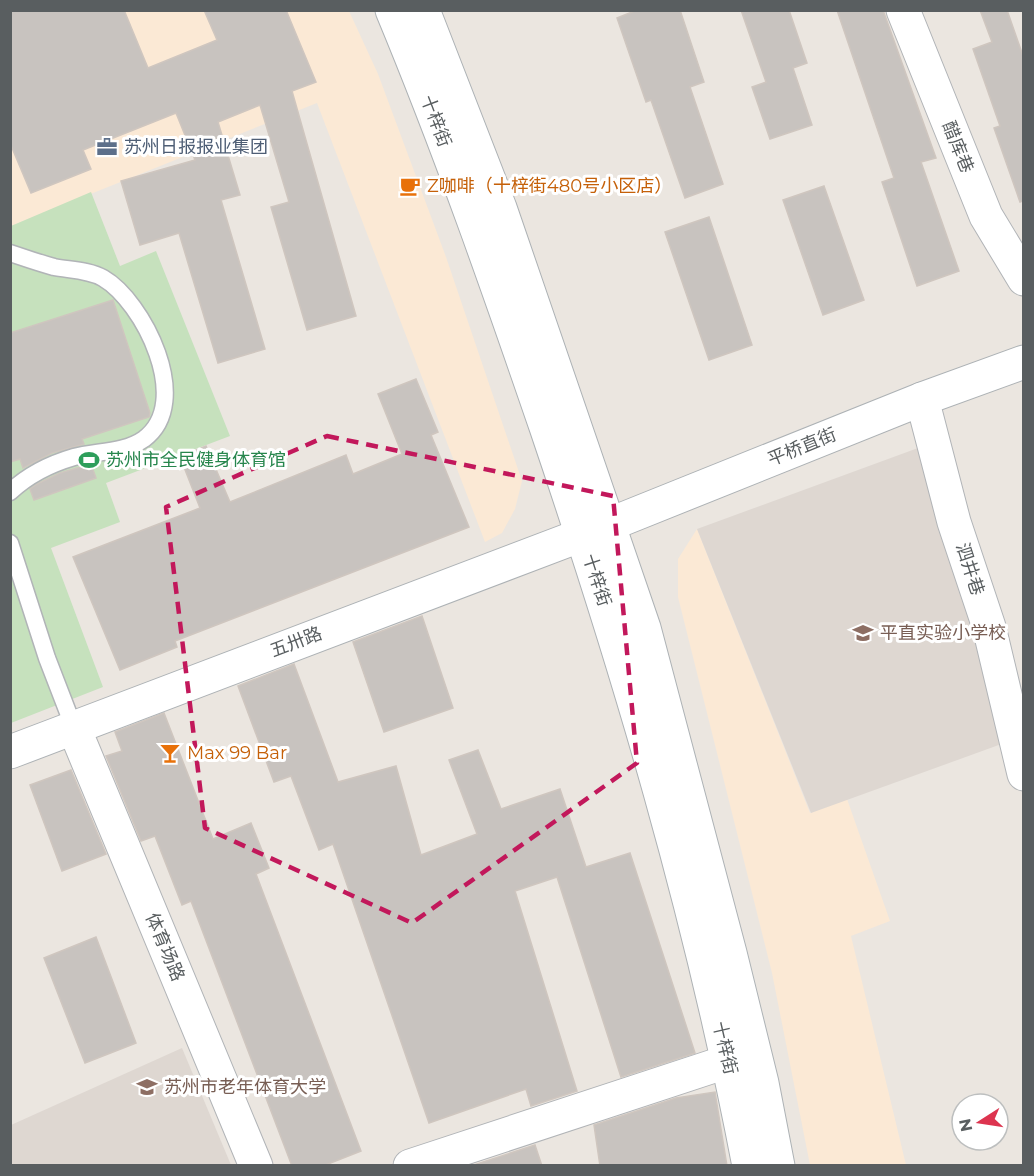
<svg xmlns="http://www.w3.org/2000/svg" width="1034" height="1176" viewBox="0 0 1034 1176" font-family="Montserrat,'Noto Sans SC',sans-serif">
  <rect width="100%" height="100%" fill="#ebe6e0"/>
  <g fill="#fbe9d5">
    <polygon points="11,11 349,11 378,74 446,257 522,481 515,509 502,533 485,542 317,103 11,226"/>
    <polygon points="697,529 810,813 847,799 890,921 851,936 906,1165 810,1165 772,973 678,597 678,559"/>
  </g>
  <g fill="#ded7d1">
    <polygon points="918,448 1021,737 811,813 697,529"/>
    <polygon points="182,1048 231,1165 11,1165 11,1125"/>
  </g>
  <polygon fill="#c6e1bd" points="91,192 120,266 156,251 230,436 106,483 120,522 51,548 103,687 11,723 11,226"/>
  <g fill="#c8c3bf" stroke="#cfc6bf" stroke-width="1.5">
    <polygon points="10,10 124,10 148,68 217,40 204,10 286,10 316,82 292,91 356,316 307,330 271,207 289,202 260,105 218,122 240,195 221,200 265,349 218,363 179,233 140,245 121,181 195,160 176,113 83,150 91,169 31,193 10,143"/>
    <polygon points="637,10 680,10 704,82 690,87 723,184 685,198 651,100 646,102 617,18"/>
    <polygon points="741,10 789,10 807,63 793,68 812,125 770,139 752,87 766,82"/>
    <polygon points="837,10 883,10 936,158 921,162 959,271 917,286 882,182 894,178"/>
    <polygon points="980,10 1007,10 1023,56 1023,201 1020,202 994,128 1000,126 973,49 992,42"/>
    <polygon points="824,186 864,300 823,315 783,200"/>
    <polygon points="709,217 752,345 709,360 665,232"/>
    <polygon points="113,300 150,413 149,417 82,439 84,444 52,453 23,468 20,459 10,462 10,333"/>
    <polygon points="416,379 438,432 431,435 469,527 175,641 177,647 120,670 73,557 200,508 180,457 206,446 230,502 346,455 353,474 402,454 378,394"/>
    <polygon points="91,464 96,478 34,500 30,489 37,484 60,473"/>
    <polygon points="422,616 453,708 384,732 353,642"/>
    <polygon points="294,664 338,782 396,766 421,855 477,834 449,760 478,750 501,809 560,789 586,867 630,853 695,1053 621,1077 557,877 515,891 577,1091 531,1106 526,1089 429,1123 333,844 319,850 291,776 274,782 238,686"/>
    <polygon points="164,713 213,839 251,823 269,868 256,874 361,1151 323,1166 292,1166 191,901 182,905 155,836 141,841 106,756 122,751 115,732"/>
    <polygon points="71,770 106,854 62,871 30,785"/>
    <polygon points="96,937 136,1043 85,1063 44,958"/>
    <polygon points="715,1092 727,1166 600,1166 594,1125 676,1098"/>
    <polygon points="535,1145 542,1166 471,1166"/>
  </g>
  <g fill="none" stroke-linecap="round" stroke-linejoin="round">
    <g stroke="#b1b4b7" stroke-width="19">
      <g id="lane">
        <path d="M10,253C25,258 39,263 54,267C69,270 89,270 103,278C143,301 194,402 144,439C124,453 96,451 74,457C50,464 28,475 10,492"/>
        <polyline points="10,543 47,658 74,728"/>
      </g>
    </g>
    <g stroke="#b1b4b7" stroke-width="35">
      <g id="street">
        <polyline points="903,10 986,216 1024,279"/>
        <polyline points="922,399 954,522 989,627 1024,774"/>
        <polyline points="74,728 256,1166"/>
        <polyline points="410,1166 729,1061"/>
      </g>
    </g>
    <g stroke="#adb2b5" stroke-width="35">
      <g id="secondary">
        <path d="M392,10C449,147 498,287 546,427C628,669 701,914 749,1166"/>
        <polyline points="423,10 500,208 644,628 730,953 762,1083 778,1166"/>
        <polyline points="10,752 608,525 922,399 1024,362"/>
      </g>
    </g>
    <use href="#lane" stroke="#fff" stroke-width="16"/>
    <use href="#street" stroke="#fff" stroke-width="33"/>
    <use href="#secondary" stroke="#fff" stroke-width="33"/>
  </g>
  <path fill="none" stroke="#c2185b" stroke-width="4.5" stroke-dasharray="12 8" stroke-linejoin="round" d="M327,436L613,496L637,763L412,923L205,828L166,507Z"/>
  <defs>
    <g id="office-bare" transform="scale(1.62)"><path d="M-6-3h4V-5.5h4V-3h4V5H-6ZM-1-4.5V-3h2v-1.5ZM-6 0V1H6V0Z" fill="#5c6f8a" stroke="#fff" stroke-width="2.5" paint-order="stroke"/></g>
    <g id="cafe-bare" transform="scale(1.62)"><path d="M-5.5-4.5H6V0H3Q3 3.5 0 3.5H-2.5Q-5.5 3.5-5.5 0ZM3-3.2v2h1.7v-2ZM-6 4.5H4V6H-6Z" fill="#e8710a" stroke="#fff" stroke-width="2.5" paint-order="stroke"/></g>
    <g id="stadium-bare" transform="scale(1.62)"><path d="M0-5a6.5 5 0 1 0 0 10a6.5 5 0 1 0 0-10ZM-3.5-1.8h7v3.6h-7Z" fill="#2e9e5b" stroke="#fff" stroke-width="2.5" paint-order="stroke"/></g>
    <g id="school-bare" transform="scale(1.62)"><path d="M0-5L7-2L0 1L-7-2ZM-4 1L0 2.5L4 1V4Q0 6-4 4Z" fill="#8d6e63" stroke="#fff" stroke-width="2.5" paint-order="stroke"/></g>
    <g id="bar-bare" transform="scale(1.62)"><path d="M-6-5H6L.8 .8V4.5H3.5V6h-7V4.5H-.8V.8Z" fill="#e8710a" stroke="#fff" stroke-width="2.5" paint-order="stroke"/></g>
    <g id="university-bare" transform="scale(1.62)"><path d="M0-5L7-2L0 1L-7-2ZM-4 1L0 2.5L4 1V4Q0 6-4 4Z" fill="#8d6e63" stroke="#fff" stroke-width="2.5" paint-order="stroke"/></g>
  </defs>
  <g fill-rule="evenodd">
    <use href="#office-bare" x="107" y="147"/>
    <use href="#cafe-bare" x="410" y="186"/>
    <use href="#stadium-bare" x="89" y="460"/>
    <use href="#school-bare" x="863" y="633"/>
    <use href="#bar-bare" x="170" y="753"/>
    <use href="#university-bare" x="147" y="1087"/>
  </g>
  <g text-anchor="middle" stroke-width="6" stroke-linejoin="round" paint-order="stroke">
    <g font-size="18" fill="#595e60" stroke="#fff">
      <text transform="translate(436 121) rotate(69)" y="6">十梓街</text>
      <text transform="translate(958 147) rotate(68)" y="6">醋库巷</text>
      <text transform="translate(802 447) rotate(-22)" y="6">平桥直街</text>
      <text transform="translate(970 569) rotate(72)" y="6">泗井巷</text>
      <text transform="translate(597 580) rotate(72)" y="6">十梓街</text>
      <text transform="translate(296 642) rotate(-21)" y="6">五卅路</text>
      <text transform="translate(165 947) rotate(67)" y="6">体育场路</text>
      <text transform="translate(725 1048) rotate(77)" y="6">十梓街</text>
    </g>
    <g font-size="18" fill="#4e5e75" stroke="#fff" text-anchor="start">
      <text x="124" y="153">苏州日报报业集团</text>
    </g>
    <g font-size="18" fill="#c56008" stroke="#fff" text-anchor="start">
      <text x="427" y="192">Z咖啡（十梓街480号小区店）</text>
      <text x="187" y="759">Max 99 Bar</text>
    </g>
    <g font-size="18" fill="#27864d" stroke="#fff" text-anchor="start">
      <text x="106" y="466">苏州市全民健身体育馆</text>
    </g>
    <g font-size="18" fill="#785e54" stroke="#fff" text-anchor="start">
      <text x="880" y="639">平直实验小学校</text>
      <text x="164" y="1093">苏州市老年体育大学</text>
    </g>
  </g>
  <rect width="1034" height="1176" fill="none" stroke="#595e60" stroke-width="24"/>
  <g transform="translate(980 1122) rotate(258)"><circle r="28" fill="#ffffff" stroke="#bdbfbf" stroke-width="1.5"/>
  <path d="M0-4.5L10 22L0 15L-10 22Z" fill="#dd344f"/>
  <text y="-9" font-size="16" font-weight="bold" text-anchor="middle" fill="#595e60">N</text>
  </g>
</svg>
